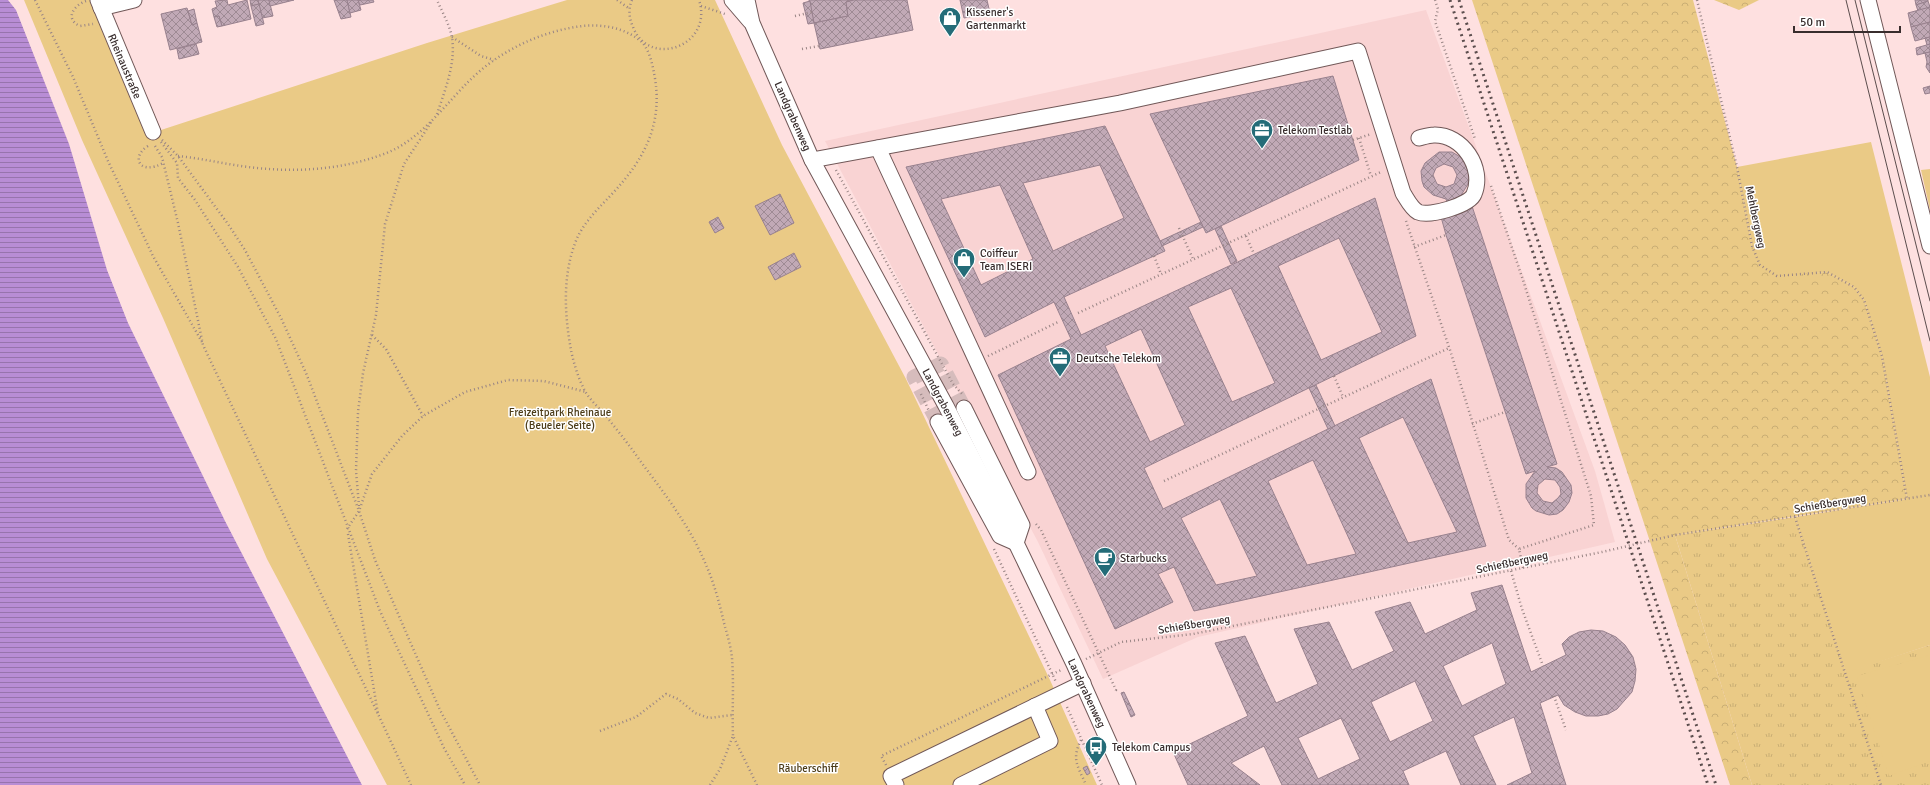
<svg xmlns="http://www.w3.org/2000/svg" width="1930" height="785" viewBox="0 0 1930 785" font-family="Signika,sans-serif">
  <defs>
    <pattern id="grass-tufts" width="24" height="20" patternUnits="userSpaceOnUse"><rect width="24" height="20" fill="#eaca86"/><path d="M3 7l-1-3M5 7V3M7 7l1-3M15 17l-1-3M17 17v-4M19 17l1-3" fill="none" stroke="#c9ae74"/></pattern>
    <pattern id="forest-crowns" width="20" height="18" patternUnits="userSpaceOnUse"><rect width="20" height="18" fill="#eaca86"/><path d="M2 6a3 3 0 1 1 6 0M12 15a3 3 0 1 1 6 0" fill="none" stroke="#c9ae74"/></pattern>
    <pattern id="water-rules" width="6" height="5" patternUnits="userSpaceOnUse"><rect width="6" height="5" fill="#b88dd5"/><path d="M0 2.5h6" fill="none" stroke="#9774ad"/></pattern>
    <pattern id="building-cross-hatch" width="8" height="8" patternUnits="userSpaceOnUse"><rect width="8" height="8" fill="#c1a9b6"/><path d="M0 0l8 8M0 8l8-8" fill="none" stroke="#9e8a94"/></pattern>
  </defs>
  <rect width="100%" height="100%" fill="#fee0e0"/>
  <polygon fill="#f9d3d3" points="1426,10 1595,471 1615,542 1198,637 1103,679 1038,542 825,141"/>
  <polygon fill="url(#grass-tufts)" points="1795,517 1846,672 1930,645 1930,785 1752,785 1675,535"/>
  <g fill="url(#forest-crowns)">
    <polygon points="1472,0 1693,0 1737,167 1752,246 1803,273 1827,272 1854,287 1864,300 1882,356 1907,499 1675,535 1752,785 1730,785"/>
    <polygon points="1714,0 1759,0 1739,10"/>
  </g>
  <g fill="#eaca86">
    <polygon points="24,0 106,0 161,130 427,43 567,0 715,0 782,145 906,379 1050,680 1097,785 387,785 267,559 163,318 82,140"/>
    <polygon points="1871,142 1930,377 1930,645 1846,673 1795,517 1907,499 1882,356 1864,300 1854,287 1827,272 1777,276 1760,265 1752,246 1737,167"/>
    <polygon points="1930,169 1930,210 1921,170"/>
    <polygon points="1930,655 1930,761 1889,776 1857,676"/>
  </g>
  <polygon fill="url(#water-rules)" points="0,0 8,0 16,10 69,144 107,270 128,323 225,521 362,785 0,785"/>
  <g fill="url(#building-cross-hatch)" stroke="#98818e" fill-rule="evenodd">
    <polygon points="227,0 228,5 247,0 251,19 222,26 219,16 214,17 212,9 217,7 215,1"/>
    <polygon points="250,0 258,0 259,4 251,6"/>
    <polygon points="258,0 269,0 273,16 262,18"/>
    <polygon points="269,0 294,0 270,6"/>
    <polygon points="334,0 347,0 351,17 341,19"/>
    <polygon points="347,0 358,0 361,10 350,13"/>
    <polygon points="358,0 373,0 374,2 360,5"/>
    <polygon points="809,0 854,0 846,2 848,16 814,23"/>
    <polygon points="854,0 907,0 913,30 820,49 814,23 848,16 846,2"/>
    <polygon points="960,0 987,0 990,13 964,18"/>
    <polygon points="1915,0 1928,0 1928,1 1916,5"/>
    <polygon points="810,1 814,23 808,24 803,3"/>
    <polygon points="1928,1 1930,7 1918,11 1916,5"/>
    <polygon points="259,4 264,24 256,26 251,6"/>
    <polygon points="1930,7 1930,22 1911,27 1908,13"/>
    <polygon points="187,8 192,25 197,23 202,42 170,50 161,14"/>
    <polygon points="194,9 197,23 192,25 188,11"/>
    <polygon points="219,16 222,26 217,27 214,17"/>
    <polygon points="1930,22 1930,37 1915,41 1911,27"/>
    <polygon points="1930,37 1930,44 1927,45 1925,38"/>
    <polygon points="196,44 199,54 179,59 177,49"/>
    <polygon points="1930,44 1930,52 1917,55 1916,48"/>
    <polygon points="1930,52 1930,73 1926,67 1927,62 1925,53"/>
    <polygon points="1333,76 1359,160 1206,233 1150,114"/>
    <polygon points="1930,86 1930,93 1925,94 1923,88"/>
    <path d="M1105,126L1165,251L1064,297L1081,335L1375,198L1416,336L1144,468L1163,509L1431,379L1486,546L1194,611L1174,567L1158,574L1173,602L1115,629L998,375L1071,339L1054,302L985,337L906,167ZM1100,165L1124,218L1053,251L1023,183ZM1000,185L1033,259L981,285L941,199ZM1339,238L1382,332L1321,360L1278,266ZM1231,288L1275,383L1232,402L1188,307ZM1141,329L1185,425L1150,442L1105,346ZM1403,417L1457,532L1408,543L1359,438ZM1313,460L1356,554L1307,565L1268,481ZM1220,499L1257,576L1216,585L1181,518Z"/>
    <path d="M1439,152H1452L1462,158L1466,163L1469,174L1468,184L1460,197L1470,200L1557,464L1547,467L1556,468L1562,472L1571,485L1572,493L1569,502L1563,510L1557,514L1549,515L1536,511L1532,508L1526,498V484L1535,471L1526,474L1446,235L1438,206L1447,202L1446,199L1433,195L1424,187L1422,181L1421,171L1425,163ZM1444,164L1453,167L1457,175L1454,184L1446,187L1437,184L1433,175L1436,168ZM1545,479L1555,480L1560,487L1561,494L1558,498L1552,503L1543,501L1537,493L1538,485Z"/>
    <polygon points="780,194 794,223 770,235 755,206"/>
    <polygon points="718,217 724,228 715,233 709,222"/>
    <polygon points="1201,222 1203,227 1162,246 1160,241"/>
    <polygon points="1221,226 1237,261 1231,264 1215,229"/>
    <polygon points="794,253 801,267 775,280 768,267"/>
    <polygon points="1316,385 1335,426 1328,429 1309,388"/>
    <path d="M1502,585L1531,672L1566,655L1562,644L1569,637L1579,632L1591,630L1603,631L1616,637L1625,645L1633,657L1636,669L1635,681L1632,692L1617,709L1608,714L1598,716H1586L1575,712L1564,705L1558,695L1540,703L1566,785H1507L1532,773L1514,717L1473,736L1496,785H1461L1446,751L1403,771L1409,785H1282L1264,746L1231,763L1260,785H1188L1173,752L1248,716L1215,643L1245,636L1276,703L1318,684L1294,629L1329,622L1352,670L1394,651L1375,612L1410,602L1425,634L1477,610L1471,593ZM1492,643L1506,684L1462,706L1443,666ZM1415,681L1433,721L1390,742L1371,702ZM1341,718L1360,759L1318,779L1298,738Z"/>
    <polygon points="1124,692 1135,715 1131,717 1121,693"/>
    <polygon points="1087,766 1090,773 1087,775 1083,768"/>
  </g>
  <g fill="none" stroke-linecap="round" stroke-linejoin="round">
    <polyline stroke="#d6bcbc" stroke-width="15" stroke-dasharray="15 8" stroke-linecap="butt" points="938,422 914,377 941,364 964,408"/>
    <g stroke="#715858" stroke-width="17">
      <g id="minor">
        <polyline points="98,0 153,132"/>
        <polyline points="732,0 750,21"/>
        <polyline points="747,0 752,23 812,160 946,406 1016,543 1074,664 1128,785"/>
        <polyline points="1868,0 1930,246"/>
        <polyline points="101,8 134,0"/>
        <polyline points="878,148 1028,472"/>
        <path d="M812,160L1120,103L1358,51L1403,193C1407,199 1411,208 1418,212C1430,217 1470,205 1474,194C1485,168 1462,134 1434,135C1429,135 1423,137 1419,138"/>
        <polyline points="964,408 1022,525 1016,543"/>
        <polyline points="938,422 1000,536 1016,543"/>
        <polyline points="896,785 891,776 1083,683"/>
        <polyline points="961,785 1050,741 1035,706"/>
      </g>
    </g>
    <g stroke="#998585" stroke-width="2.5" stroke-dasharray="1 3" stroke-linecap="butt">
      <polyline points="35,0 73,77 108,161 153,256 202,342"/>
      <polyline points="617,0 630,9"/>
      <path d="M632,0C628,9 629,18 633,27C649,69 714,46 699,0"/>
      <polyline points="1435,0 1438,9 1435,21 1475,139"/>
      <polyline points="1697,0 1737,167 1752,246 1760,265 1777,276 1827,272 1854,287 1864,300 1882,356 1907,499"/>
      <path d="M86,1C74,5 64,19 80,26L93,24"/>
      <polyline points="701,6 725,14"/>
      <polyline points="795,16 812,12"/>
      <polyline points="452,37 481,56 494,60"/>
      <polyline points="802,49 819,46"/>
      <path d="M437,114C445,90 456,63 452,38C450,25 442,12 437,0"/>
      <polyline points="1359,138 1371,176"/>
      <polyline points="162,140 178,156 228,224 245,250 281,318 306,373 359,511 375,560 408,637 440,710 480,785"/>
      <polyline points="1353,140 1371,134"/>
      <polyline points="161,142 177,163 178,178 195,200 238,267 276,339 380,611 444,748 465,785"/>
      <path d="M148,146C130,157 140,176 163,163"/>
      <polyline points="155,146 162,157 178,223 203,345 378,714"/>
      <path d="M178,156C199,158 220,163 241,166C288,173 337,171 381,155C418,143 443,107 469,81C496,54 533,35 570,28C593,23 619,25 638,39C648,45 652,62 654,73C664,123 645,159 611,195C596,211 581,225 574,246C562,281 565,320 572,355C575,367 579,380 585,391C590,400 599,408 606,416C618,431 630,446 641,462C665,494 691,528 706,565C715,585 720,606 725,627C728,637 731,648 732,658C734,684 732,710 733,736"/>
      <polyline points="836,170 953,384 963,395"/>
      <polyline points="1491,186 1523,280 1591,496 1594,525 1519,549 1523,568"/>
      <polyline points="1406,221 1450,350 1509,540 1519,549"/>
      <polyline points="1179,228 1193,259"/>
      <polyline points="1246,236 1254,254"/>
      <polyline points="1414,247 1446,235"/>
      <polyline points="1154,256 1161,274"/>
      <polyline points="1078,313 1381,172"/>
      <polyline points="372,335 386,349 423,416"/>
      <polyline points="988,356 1058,322"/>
      <polyline points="1334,376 1343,397"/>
      <polyline points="921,394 929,411"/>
      <polyline points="1472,424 1505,412"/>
      <polyline points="1164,481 1449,348"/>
      <polyline points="359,506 356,471 358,412 363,373 376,315 385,224 404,164 432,121"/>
      <polyline points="1795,517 1881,785"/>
      <polyline points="1036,524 1041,530 1116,690 1113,691"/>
      <polyline points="347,529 359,511 372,474 402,436 423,416 465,392 508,380 544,381 586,392"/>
      <polyline points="348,534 378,714 411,785"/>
      <polyline points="994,549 1056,682"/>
      <polyline points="1511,571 1522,609 1543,666"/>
      <polyline points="1086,659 1121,642 1193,634 1602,552 1675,535 1930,495"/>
      <polyline points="1554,696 1566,730"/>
      <polyline points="1067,707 1102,785"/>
      <polyline points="600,731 636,717 666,694 678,699 695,713 709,718 732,715"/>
      <path d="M1081,740C1071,760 1078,766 1086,785"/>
      <polyline points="886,765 881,756 1061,670"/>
      <polyline points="710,785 720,769 733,736 757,785"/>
    </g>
    <use href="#minor" stroke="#fff" stroke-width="15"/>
    <g stroke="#5b4d4d" stroke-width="1">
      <polyline points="1846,0 1930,341"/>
      <polyline points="1855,0 1930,301"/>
    </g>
    <g stroke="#5b4d4d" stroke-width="3" stroke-dasharray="2 4" stroke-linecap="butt">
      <polyline points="1450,0 1708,785"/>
      <polyline points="1459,0 1716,785"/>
    </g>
  </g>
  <defs>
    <g id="shop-pin" transform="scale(1.15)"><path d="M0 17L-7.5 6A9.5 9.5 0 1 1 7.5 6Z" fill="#246c78" stroke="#fff"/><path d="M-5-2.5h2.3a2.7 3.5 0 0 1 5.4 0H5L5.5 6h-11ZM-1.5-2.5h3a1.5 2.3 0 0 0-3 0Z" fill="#fff"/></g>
    <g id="office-pin" transform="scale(1.15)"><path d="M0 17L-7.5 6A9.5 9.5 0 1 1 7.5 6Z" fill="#246c78" stroke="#fff"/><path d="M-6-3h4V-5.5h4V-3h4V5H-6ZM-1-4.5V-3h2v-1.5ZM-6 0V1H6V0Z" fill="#fff"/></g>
    <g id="cafe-pin" transform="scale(1.15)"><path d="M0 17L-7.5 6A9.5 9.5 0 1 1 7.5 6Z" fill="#246c78" stroke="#fff"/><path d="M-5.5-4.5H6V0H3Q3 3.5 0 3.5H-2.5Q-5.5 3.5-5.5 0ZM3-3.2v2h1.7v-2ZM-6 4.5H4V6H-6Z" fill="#fff"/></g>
    <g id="bus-pin" transform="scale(1.15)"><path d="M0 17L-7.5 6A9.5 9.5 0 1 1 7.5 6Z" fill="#246c78" stroke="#fff"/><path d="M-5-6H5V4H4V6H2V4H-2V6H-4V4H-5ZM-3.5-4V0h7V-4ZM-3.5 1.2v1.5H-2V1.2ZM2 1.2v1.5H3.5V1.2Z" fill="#fff"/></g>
  </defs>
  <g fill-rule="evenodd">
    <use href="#shop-pin" x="950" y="18"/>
    <use href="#office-pin" x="1262" y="130"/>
    <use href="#shop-pin" x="964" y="259"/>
    <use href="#office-pin" x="1060" y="358"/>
    <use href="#cafe-pin" x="1105" y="558"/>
    <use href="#bus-pin" x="1096" y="747"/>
  </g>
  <g text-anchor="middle" stroke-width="3" stroke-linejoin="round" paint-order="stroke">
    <g font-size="11" fill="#382d2d" stroke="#fff" text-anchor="start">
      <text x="966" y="16">Kissener's<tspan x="966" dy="13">Gartenmarkt</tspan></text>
      <text x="1278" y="134">Telekom Testlab</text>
      <text x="980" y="257">Coiffeur<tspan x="980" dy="13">Team ISERI</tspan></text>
      <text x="1076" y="362">Deutsche Telekom</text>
      <text x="1120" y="562">Starbucks</text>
      <text x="1112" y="751">Telekom Campus</text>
    </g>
    <g font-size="11" fill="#382d2d" stroke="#fff">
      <text transform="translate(125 66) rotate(67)" y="4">Rheinaustraße</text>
      <text transform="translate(793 116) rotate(66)" y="4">Landgrabenweg</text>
      <text transform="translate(1756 217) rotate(78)" y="4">Mehlbergweg</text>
      <text transform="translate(943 402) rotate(62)" y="4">Landgrabenweg</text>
      <text transform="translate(1830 503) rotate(-9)" y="4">Schießbergweg</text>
      <text transform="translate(1512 562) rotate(-12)" y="4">Schießbergweg</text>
      <text transform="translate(1194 624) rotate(-9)" y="4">Schießbergweg</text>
      <text transform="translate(1087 693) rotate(65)" y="4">Landgrabenweg</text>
    </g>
    <g font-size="11" fill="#4c3c18" stroke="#fff">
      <text x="560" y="416">Freizeitpark Rheinaue<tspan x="560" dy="13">(Beueler Seite)</tspan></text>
      <text x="808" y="772">Räuberschiff</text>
    </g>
  </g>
  <path d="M1794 26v6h106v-6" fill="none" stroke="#382d2d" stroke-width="2"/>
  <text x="1800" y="26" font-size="12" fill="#382d2d" stroke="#ffffff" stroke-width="3" paint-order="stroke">50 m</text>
</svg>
